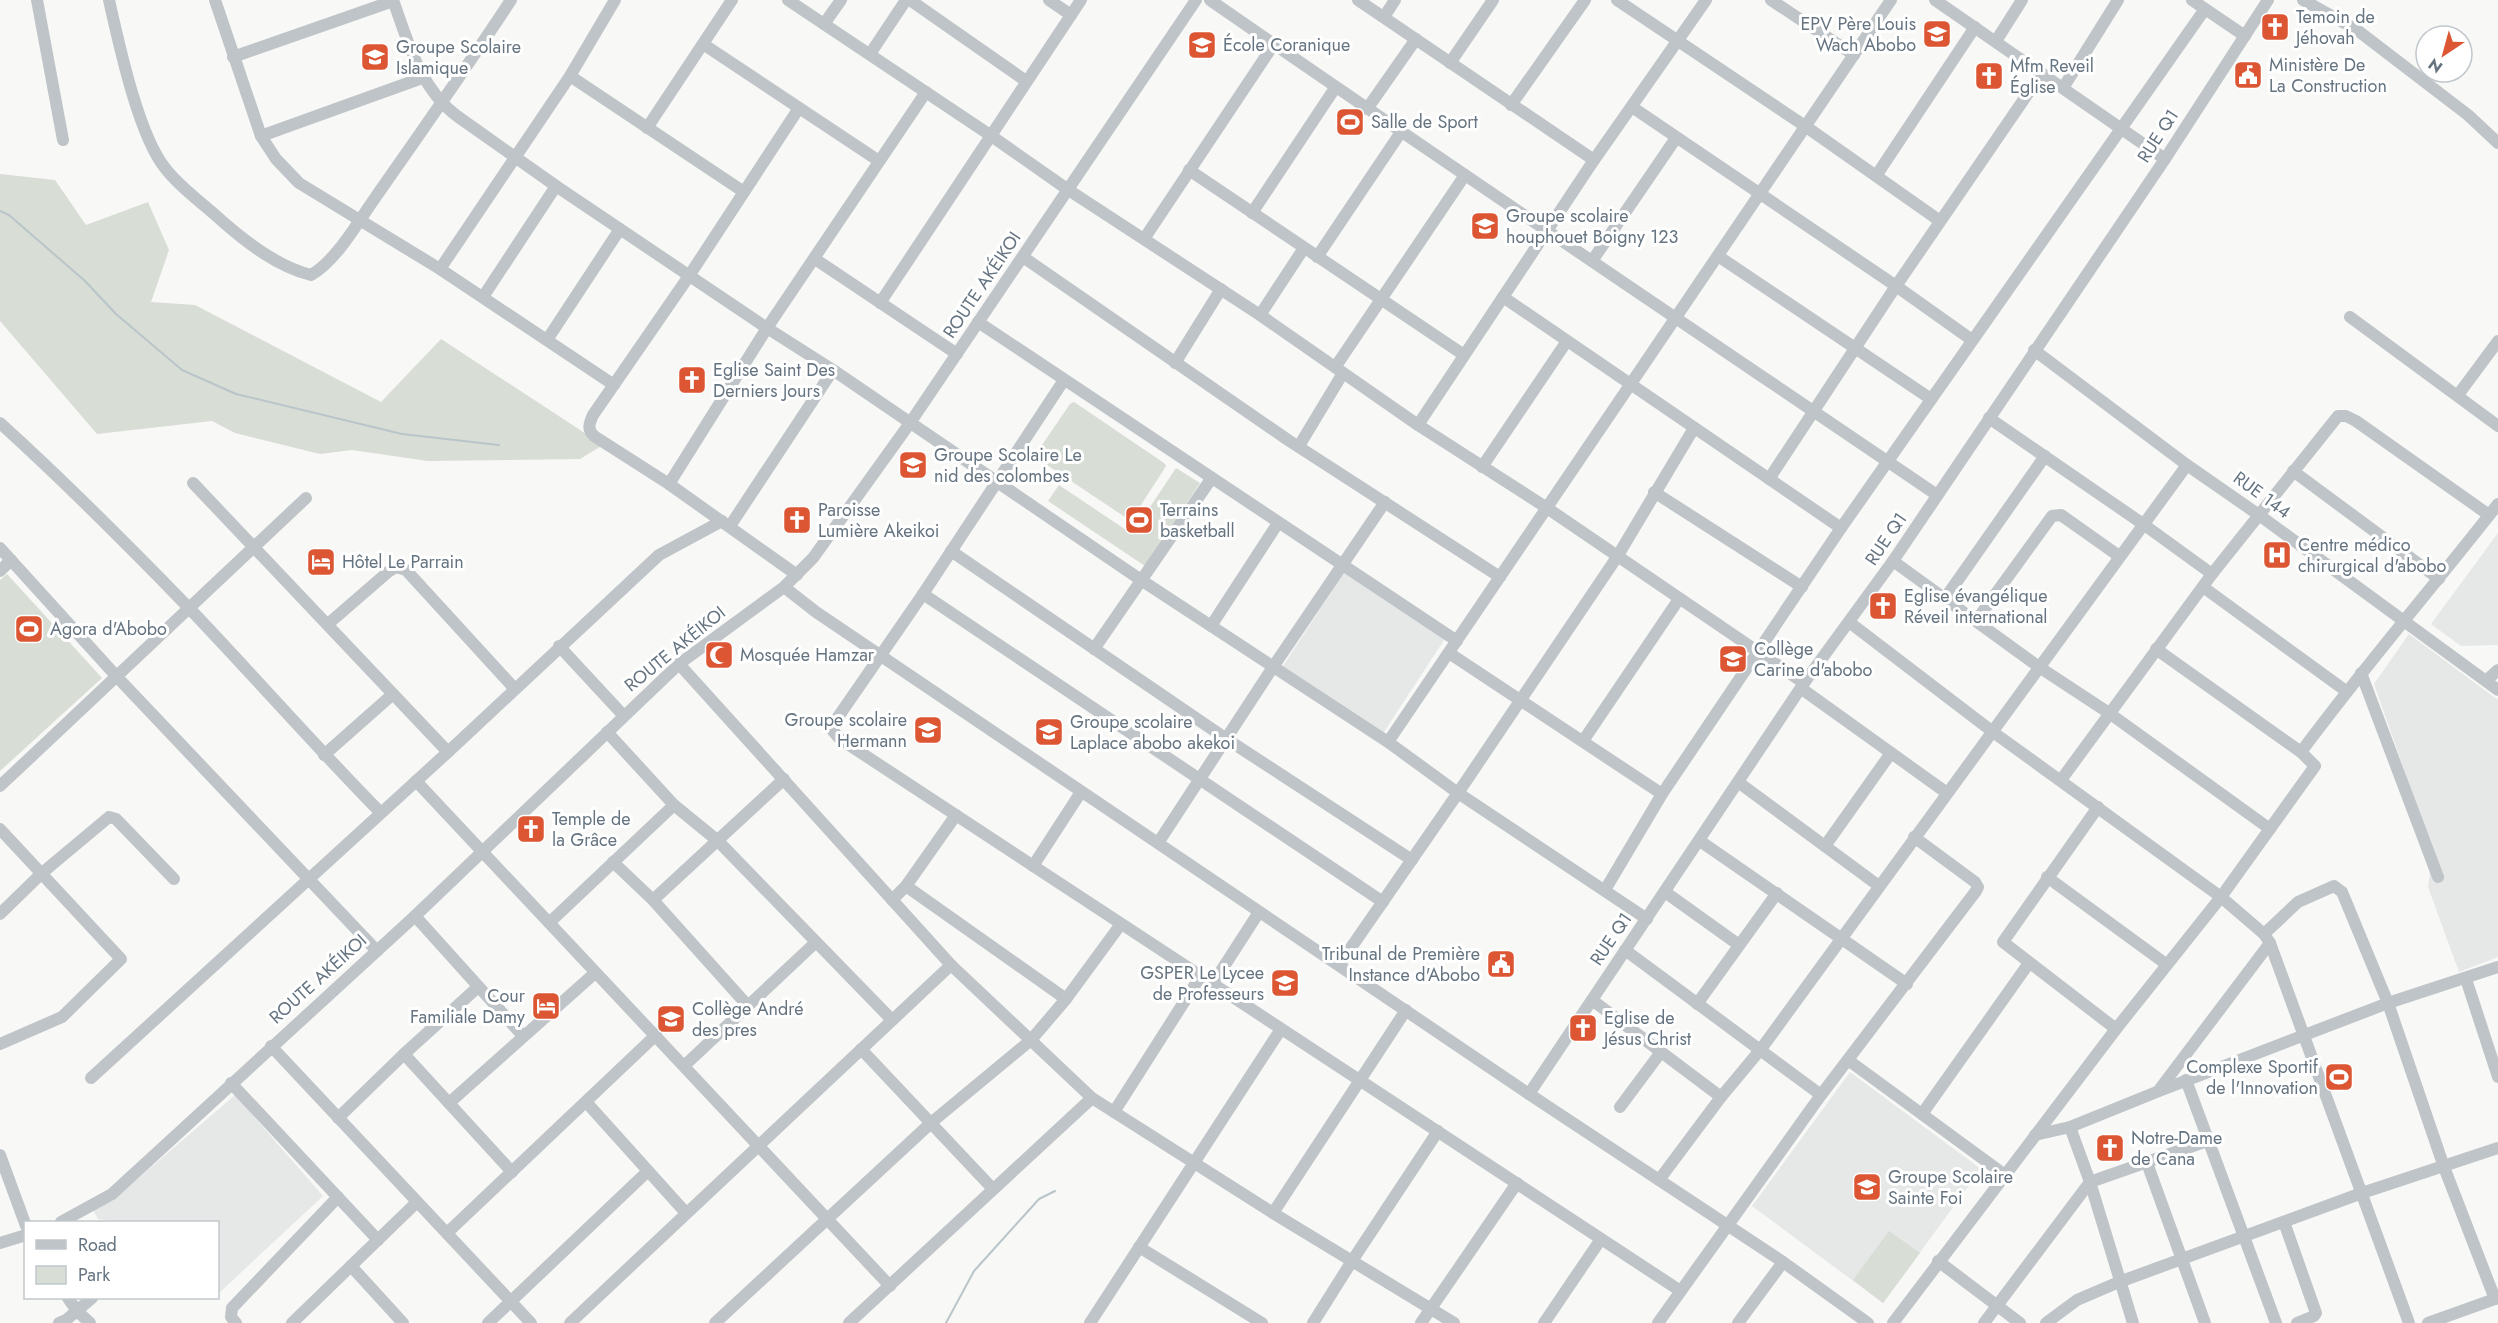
<svg xmlns="http://www.w3.org/2000/svg" width="2498" height="1323" viewBox="0 0 2498 1323" font-family="Jost,sans-serif">
  <rect width="100%" height="100%" fill="#f8f8f6"/>
  <g fill="#e6e7e7">
    <polygon points="2498,533 2498,645 2461,646 2431,624"/>
    <polygon points="1345,571 1446,637 1384,732 1283,666"/>
    <polygon points="2409,634 2498,700 2498,957 2459,972 2428,887 2433,852 2374,684"/>
    <polygon points="1850,1072 1981,1169 1883,1303 1752,1206"/>
    <polygon points="235,1095 323,1196 219,1293 218,1222 118,1222 98,1219 92,1208 112,1201"/>
  </g>
  <g fill="#d8ddd5">
    <polygon points="0,174 55,180 86,225 148,202 169,250 151,302 195,305 381,402 441,339 603,445 580,459 428,461 352,450 320,454 235,433 212,421 97,434 0,321"/>
    <polygon points="1074,402 1164,463 1166,466 1132,519 1128,519 1044,463 1038,454 1040,448 1070,404"/>
    <polygon points="1176,468 1200,483 1145,566 1048,501 1059,485 1132,534"/>
    <polygon points="7,574 102,678 0,771 0,580"/>
    <polygon points="1889,1231 1920,1253 1883,1303 1853,1280"/>
  </g>
  <g fill="none" stroke-linecap="round" stroke-linejoin="round">
    <g stroke="#b9c5c9" stroke-width="2">
      <polyline points="0,211 9,215 85,281 116,314 182,370 236,394 402,434 499,445"/>
      <polyline points="946,1323 974,1271 1039,1199 1055,1191"/>
    </g>
    <g stroke="#bfc4c8" stroke-width="12">
      <polyline points="37,0 63,140"/>
      <path d="M109,0C119,44 138,134 165,168C181,189 203,203 222,221C247,243 278,267 311,275C336,261 358,222 375,198C421,132 467,67 511,0"/>
      <polyline points="215,0 261,136 276,159 299,183 440,269 614,385"/>
      <path d="M393,0C408,42 420,88 457,116L556,186L767,328L833,370L1141,580L1388,742L1458,793L1647,919"/>
      <polyline points="788,0 990,135 1067,189 1260,315 1418,425 1547,508 1804,683"/>
      <polyline points="910,0 1026,81"/>
      <polyline points="1049,0 1071,15"/>
      <path d="M1210,0C1451,167 1694,330 1937,495"/>
      <polyline points="1358,0 1594,160"/>
      <polyline points="1617,0 1805,126 1940,221"/>
      <polyline points="1771,0 1854,55"/>
      <polyline points="1935,0 2165,159"/>
      <polyline points="2192,0 2245,36"/>
      <polyline points="2303,0 2357,30 2468,115 2498,143"/>
      <polyline points="1384,17 1395,0"/>
      <polyline points="824,24 841,0"/>
      <polyline points="1996,41 2022,0"/>
      <polyline points="703,44 879,161"/>
      <polyline points="870,54 906,0"/>
      <polyline points="233,57 393,1"/>
      <polyline points="1450,63 1493,0"/>
      <polyline points="570,76 744,192"/>
      <polyline points="2063,88 2118,0"/>
      <polyline points="1511,105 1585,0"/>
      <polyline points="1632,107 1896,286 1972,340"/>
      <polyline points="1367,109 1416,39"/>
      <polyline points="647,128 732,0"/>
      <polyline points="261,136 422,78"/>
      <polyline points="1189,170 1464,355"/>
      <polyline points="1876,176 1975,27"/>
      <polyline points="1252,213 1335,88"/>
      <polyline points="1144,239 1274,44"/>
      <polyline points="1718,256 1931,399"/>
      <polyline points="1023,257 1288,440 1500,577"/>
      <polyline points="1317,257 1401,132"/>
      <polyline points="815,259 957,354"/>
      <polyline points="1592,261 1676,138"/>
      <polyline points="440,269 570,76 615,0"/>
      <polyline points="483,297 556,186"/>
      <polyline points="1503,297 1841,528"/>
      <polyline points="880,303 1081,0"/>
      <polyline points="1260,315 1304,248"/>
      <polyline points="2350,317 2498,426"/>
      <polyline points="978,322 1457,641"/>
      <polyline points="547,340 620,229"/>
      <polyline points="2034,350 2187,465 2259,515 2498,690"/>
      <polyline points="1175,363 1221,289"/>
      <polyline points="1336,366 1465,175"/>
      <polyline points="1064,380 923,594 836,720 833,731 840,739 1679,1290"/>
      <polyline points="2458,395 2498,341"/>
      <polyline points="1989,418 2143,524 2212,574"/>
      <path d="M0,423C65,482 128,545 189,608C254,676 315,746 380,812"/>
      <polyline points="1418,425 1594,160 1706,0"/>
      <polyline points="1299,446 1343,373"/>
      <polyline points="1482,467 1567,341"/>
      <polyline points="2293,471 2439,579"/>
      <polyline points="1769,479 1896,286 2042,73"/>
      <polyline points="193,483 448,752"/>
      <path d="M669,484L594,436C587,429 589,424 593,415L689,276L799,108"/>
      <polyline points="1654,492 1802,587"/>
      <polyline points="730,526 833,370"/>
      <polyline points="0,548 118,678 377,951"/>
      <polyline points="951,551 1225,738 1412,860"/>
      <polyline points="1893,561 2039,667 2109,713 2270,829"/>
      <polyline points="0,571 11,560"/>
      <polyline points="797,575 669,484 767,328 926,92"/>
      <polyline points="784,587 816,612 1529,1094 1783,1262 1868,1323"/>
      <polyline points="2203,587 2346,691"/>
      <polyline points="923,594 1383,902"/>
      <polyline points="1946,597 2045,456"/>
      <polyline points="1976,621 2052,516 2061,515 2119,556"/>
      <polyline points="1849,622 1993,732 2221,897 2264,934 2270,943 2409,1323"/>
      <polyline points="328,624 388,572 396,567 406,570 514,688"/>
      <polyline points="1211,626 1278,523"/>
      <polyline points="559,646 623,715"/>
      <polyline points="1094,649 1211,479"/>
      <polyline points="1449,653 1662,794"/>
      <polyline points="679,664 951,965 1092,1098 1273,1213 1454,1323"/>
      <polyline points="2361,673 2438,877"/>
      <polyline points="2487,680 2498,670"/>
      <polyline points="1802,689 1947,793"/>
      <polyline points="607,732 674,805 718,841 892,1020"/>
      <polyline points="1583,741 1679,599"/>
      <polyline points="1388,742 1891,0"/>
      <path d="M2301,752C2364,667 2433,587 2498,504"/>
      <polyline points="324,755 393,694"/>
      <polyline points="2061,780 2212,574 2338,416 2346,416 2356,421 2489,515"/>
      <polyline points="416,781 890,1286"/>
      <polyline points="1738,782 1879,886"/>
      <polyline points="0,786 306,498"/>
      <polyline points="2098,807 2003,942 2116,1029"/>
      <polyline points="0,829 121,959 62,1017 0,1044"/>
      <polyline points="1700,841 1907,984"/>
      <polyline points="1158,843 1273,667 1385,502"/>
      <polyline points="1825,846 1891,753"/>
      <polyline points="613,862 653,900 748,1006"/>
      <polyline points="1033,866 1081,792"/>
      <polyline points="2047,877 2166,964"/>
      <polyline points="906,886 1066,999"/>
      <polyline points="1605,890 1662,794 1841,528 2205,9"/>
      <polyline points="1665,892 1739,945"/>
      <polyline points="653,900 784,779"/>
      <polyline points="892,900 906,886 956,815"/>
      <polyline points="0,914 42,873 109,817 116,819 174,879"/>
      <polyline points="415,916 523,1036"/>
      <polyline points="550,922 674,805"/>
      <polyline points="2264,934 2298,902 2334,886 2342,892 2388,1003 2444,1167 2495,1299"/>
      <polyline points="1625,950 1821,1095"/>
      <polyline points="1339,965 1458,793 1617,557 1694,428"/>
      <polyline points="2466,979 2498,1077"/>
      <polyline points="1212,985 1259,912"/>
      <polyline points="1592,1000 1721,1097"/>
      <polyline points="1697,1004 1777,893"/>
      <polyline points="271,1046 531,1323"/>
      <polyline points="861,1049 993,1189"/>
      <polyline points="404,1054 512,1172"/>
      <polyline points="1848,1060 2005,1175"/>
      <polyline points="684,1066 815,943"/>
      <polyline points="91,1078 448,752 659,555 722,521"/>
      <polyline points="2186,1080 2276,1323"/>
      <polyline points="231,1083 378,1240"/>
      <polyline points="2159,1090 2270,943"/>
      <polyline points="1529,1094 1804,683 1893,561 2165,159 2268,0"/>
      <polyline points="449,1103 595,973"/>
      <polyline points="587,1103 686,1213"/>
      <polyline points="1620,1107 1661,1052"/>
      <polyline points="1114,1112 1200,977"/>
      <polyline points="1922,1114 2029,963"/>
      <polyline points="338,1118 404,1054 478,987"/>
      <polyline points="2070,1127 2090,1182 2133,1323"/>
      <polyline points="2035,1135 2070,1127 2159,1091 2388,1003 2498,967"/>
      <polyline points="0,1155 26,1226"/>
      <polyline points="2147,1163 2205,1323"/>
      <polyline points="1659,1180 1721,1097 1761,1049 2187,465"/>
      <polyline points="1273,1213 1406,1010"/>
      <polyline points="61,1222 112,1194 415,916 679,664 784,587 813,558 910,423 1196,0"/>
      <polyline points="2284,1222 2316,1313 2314,1316 2297,1323"/>
      <polyline points="447,1233 656,1035"/>
      <polyline points="0,1243 26,1235"/>
      <polyline points="1139,1247 1262,1323"/>
      <polyline points="1938,1261 2020,1323"/>
      <polyline points="351,1266 403,1323"/>
      <polyline points="68,1298 77,1311 90,1323"/>
      <polyline points="59,1323 66,1320 92,1298"/>
      <polyline points="236,1323 231,1317 232,1308 338,1197"/>
      <polyline points="292,1323 417,1202"/>
      <polyline points="488,1323 648,1171"/>
      <polyline points="570,1323 951,965"/>
      <polyline points="715,1323 932,1122 1031,1040 1066,999 1121,924"/>
      <polyline points="849,1323 1092,1098"/>
      <polyline points="1090,1323 1281,1029"/>
      <polyline points="1313,1323 1352,1261 1438,1131"/>
      <polyline points="1421,1323 1517,1183"/>
      <polyline points="1544,1323 1601,1239"/>
      <polyline points="1658,1323 1821,1095 1976,891 1978,887 1975,882 1914,837"/>
      <polyline points="1738,1323 1783,1262"/>
      <polyline points="1893,1323 2116,1029 2221,897 2315,766 2301,752 2156,649"/>
      <polyline points="1984,1323 2090,1182 2207,1141"/>
      <polyline points="2046,1323 2077,1300 2119,1282 2362,1193 2498,1148"/>
      <polyline points="2428,1323 2498,1298"/>
    </g>
  </g>
  <defs>
    <g id="church-square" transform="scale(1.5)"><rect x="-9" y="-9" width="18" height="18" rx="4" fill="#dc5633" stroke="#fff"/><path d="M-1.2-6h2.4v3.5h3.3v2.4h-3.3V6h-2.4V-.1h-3.3v-2.4h3.3Z" fill="#fff"/></g>
    <g id="school-square" transform="scale(1.5)"><rect x="-9" y="-9" width="18" height="18" rx="4" fill="#dc5633" stroke="#fff"/><path d="M0-5L7-2L0 1L-7-2ZM-4 1L0 2.5L4 1V4Q0 6-4 4Z" fill="#fff"/></g>
    <g id="civic-square" transform="scale(1.5)"><rect x="-9" y="-9" width="18" height="18" rx="4" fill="#dc5633" stroke="#fff"/><path d="M-.6-6.5H3V-4.5H.6V-3L4-1V1h2V6H-6V1h2V-1L-.6-3ZM-1.2 2.5V6h2.4V2.5Z" fill="#fff"/></g>
    <g id="stadium-square" transform="scale(1.5)"><rect x="-9" y="-9" width="18" height="18" rx="4" fill="#dc5633" stroke="#fff"/><path d="M0-5a6.5 5 0 1 0 0 10a6.5 5 0 1 0 0-10ZM-3.5-1.8h7v3.6h-7Z" fill="#fff"/></g>
    <g id="hospital-square" transform="scale(1.5)"><rect x="-9" y="-9" width="18" height="18" rx="4" fill="#dc5633" stroke="#fff"/><path d="M-5-5h3v3.5h4V-5h3V5h-3V1.5h-4V5h-3Z" fill="#fff"/></g>
    <g id="hotel-square" transform="scale(1.5)"><rect x="-9" y="-9" width="18" height="18" rx="4" fill="#dc5633" stroke="#fff"/><path d="M-6-4.5h1.5V1H6V5H4.5V3h-9V5H-6ZM-4 0a1.8 1.8 0 1 1 3.6 0ZM.5 0V-2.5h3Q6-2.5 6 0Z" fill="#fff"/></g>
    <g id="mosque-square" transform="scale(1.5)"><rect x="-9" y="-9" width="18" height="18" rx="4" fill="#dc5633" stroke="#fff"/><path d="M3.5-4.9A6 6 0 1 0 3.5 4.9A5 5 0 1 1 3.5-4.9Z" fill="#fff"/></g>
  </defs>
  <g fill-rule="evenodd">
    <use href="#church-square" x="2275" y="27"/>
    <use href="#school-square" x="1937" y="34"/>
    <use href="#school-square" x="1202" y="45"/>
    <use href="#school-square" x="375" y="57"/>
    <use href="#civic-square" x="2248" y="75"/>
    <use href="#church-square" x="1989" y="76"/>
    <use href="#stadium-square" x="1350" y="122"/>
    <use href="#school-square" x="1485" y="226"/>
    <use href="#church-square" x="692" y="380"/>
    <use href="#school-square" x="913" y="465"/>
    <use href="#church-square" x="797" y="520"/>
    <use href="#stadium-square" x="1139" y="520"/>
    <use href="#hospital-square" x="2277" y="555"/>
    <use href="#hotel-square" x="321" y="562"/>
    <use href="#church-square" x="1883" y="606"/>
    <use href="#stadium-square" x="29" y="629"/>
    <use href="#mosque-square" x="719" y="655"/>
    <use href="#school-square" x="1733" y="659"/>
    <use href="#school-square" x="928" y="730"/>
    <use href="#school-square" x="1049" y="732"/>
    <use href="#church-square" x="531" y="829"/>
    <use href="#civic-square" x="1501" y="964"/>
    <use href="#school-square" x="1285" y="983"/>
    <use href="#hotel-square" x="546" y="1006"/>
    <use href="#school-square" x="671" y="1019"/>
    <use href="#church-square" x="1583" y="1028"/>
    <use href="#stadium-square" x="2339" y="1077"/>
    <use href="#church-square" x="2110" y="1148"/>
    <use href="#school-square" x="1867" y="1187"/>
  </g>
  <g text-anchor="middle" stroke-width="6" stroke-linejoin="round" paint-order="stroke">
    <g font-size="18" fill="#657480" stroke="#fff" text-anchor="start">
      <text x="2296" y="23">Temoin de<tspan x="2296" dy="21">Jéhovah</tspan></text>
      <text x="1916" y="30" text-anchor="end">EPV Père Louis<tspan x="1916" dy="21">Wach Abobo</tspan></text>
      <text x="1223" y="51">École Coranique</text>
      <text x="396" y="53">Groupe Scolaire<tspan x="396" dy="21">Islamique</tspan></text>
      <text x="2269" y="71">Ministère De<tspan x="2269" dy="21">La Construction</tspan></text>
      <text x="2010" y="72">Mfm Reveil<tspan x="2010" dy="21">Église</tspan></text>
      <text x="1371" y="128">Salle de Sport</text>
      <text x="1506" y="222">Groupe scolaire<tspan x="1506" dy="21">houphouet Boigny 123</tspan></text>
      <text x="713" y="376">Eglise Saint Des<tspan x="713" dy="21">Derniers Jours</tspan></text>
      <text x="934" y="461">Groupe Scolaire Le<tspan x="934" dy="21">nid des colombes</tspan></text>
      <text x="818" y="516">Paroisse<tspan x="818" dy="21">Lumière Akeikoi</tspan></text>
      <text x="1160" y="516">Terrains<tspan x="1160" dy="21">basketball</tspan></text>
      <text x="2298" y="551">Centre médico<tspan x="2298" dy="21">chirurgical d'abobo</tspan></text>
      <text x="342" y="568">Hôtel Le Parrain</text>
      <text x="1904" y="602">Eglise évangélique<tspan x="1904" dy="21">Réveil international</tspan></text>
      <text x="50" y="635">Agora d'Abobo</text>
      <text x="1754" y="655">Collège<tspan x="1754" dy="21">Carine d'abobo</tspan></text>
      <text x="740" y="661">Mosquée Hamzar</text>
      <text x="907" y="726" text-anchor="end">Groupe scolaire<tspan x="907" dy="21">Hermann</tspan></text>
      <text x="1070" y="728">Groupe scolaire<tspan x="1070" dy="21">Laplace abobo akekoi</tspan></text>
      <text x="552" y="825">Temple de<tspan x="552" dy="21">la Grâce</tspan></text>
      <text x="1480" y="960" text-anchor="end">Tribunal de Première<tspan x="1480" dy="21">Instance d'Abobo</tspan></text>
      <text x="1264" y="979" text-anchor="end">GSPER Le Lycee<tspan x="1264" dy="21">de Professeurs</tspan></text>
      <text x="525" y="1002" text-anchor="end">Cour<tspan x="525" dy="21">Familiale Damy</tspan></text>
      <text x="692" y="1015">Collège André<tspan x="692" dy="21">des pres</tspan></text>
      <text x="1604" y="1024">Eglise de<tspan x="1604" dy="21">Jésus Christ</tspan></text>
      <text x="2318" y="1073" text-anchor="end">Complexe Sportif<tspan x="2318" dy="21">de l'Innovation</tspan></text>
      <text x="2131" y="1144">Notre-Dame<tspan x="2131" dy="21">de Cana</tspan></text>
      <text x="1888" y="1183">Groupe Scolaire<tspan x="1888" dy="21">Sainte Foi</tspan></text>
    </g>
    <g font-size="18" fill="#657480" stroke="#fff">
      <text transform="translate(2158 136) rotate(-57)" y="6">RUE Q1</text>
      <text transform="translate(982 285) rotate(-56)" y="6">ROUTE AKÉIKOI</text>
      <text transform="translate(2262 495) rotate(36)" y="6">RUE 144</text>
      <text transform="translate(1886 539) rotate(-56)" y="6">RUE Q1</text>
      <text transform="translate(675 649) rotate(-39)" y="6">ROUTE AKÉIKOI</text>
      <text transform="translate(1611 939) rotate(-56)" y="6">RUE Q1</text>
      <text transform="translate(318 979) rotate(-42)" y="6">ROUTE AKÉIKOI</text>
    </g>
  </g>
  <rect x="24" y="1221" width="195" height="78" fill="#ffffff" stroke="#c1c7cc" stroke-width="1.5"/>
  <rect x="36" y="1240" width="30" height="9" fill="#bfc4c8" stroke="#c1c7cc" stroke-width="1.5"/>
  <text x="78" y="1251" font-size="18" fill="#657480">Road</text>
  <rect x="36" y="1266" width="30" height="18" fill="#d8ddd5" stroke="#c1c7cc" stroke-width="1.5"/>
  <text x="78" y="1281" font-size="18" fill="#657480">Park</text>
  <g transform="translate(2444 54) rotate(216)"><circle r="28" fill="#ffffff" stroke="#c1c7cc" stroke-width="1.5"/>
  <path d="M0-4.5L10 22L0 15L-10 22Z" fill="#dc5633"/>
  <text y="-9" font-size="16" font-weight="bold" text-anchor="middle" fill="#657480">N</text>
  </g>
</svg>
